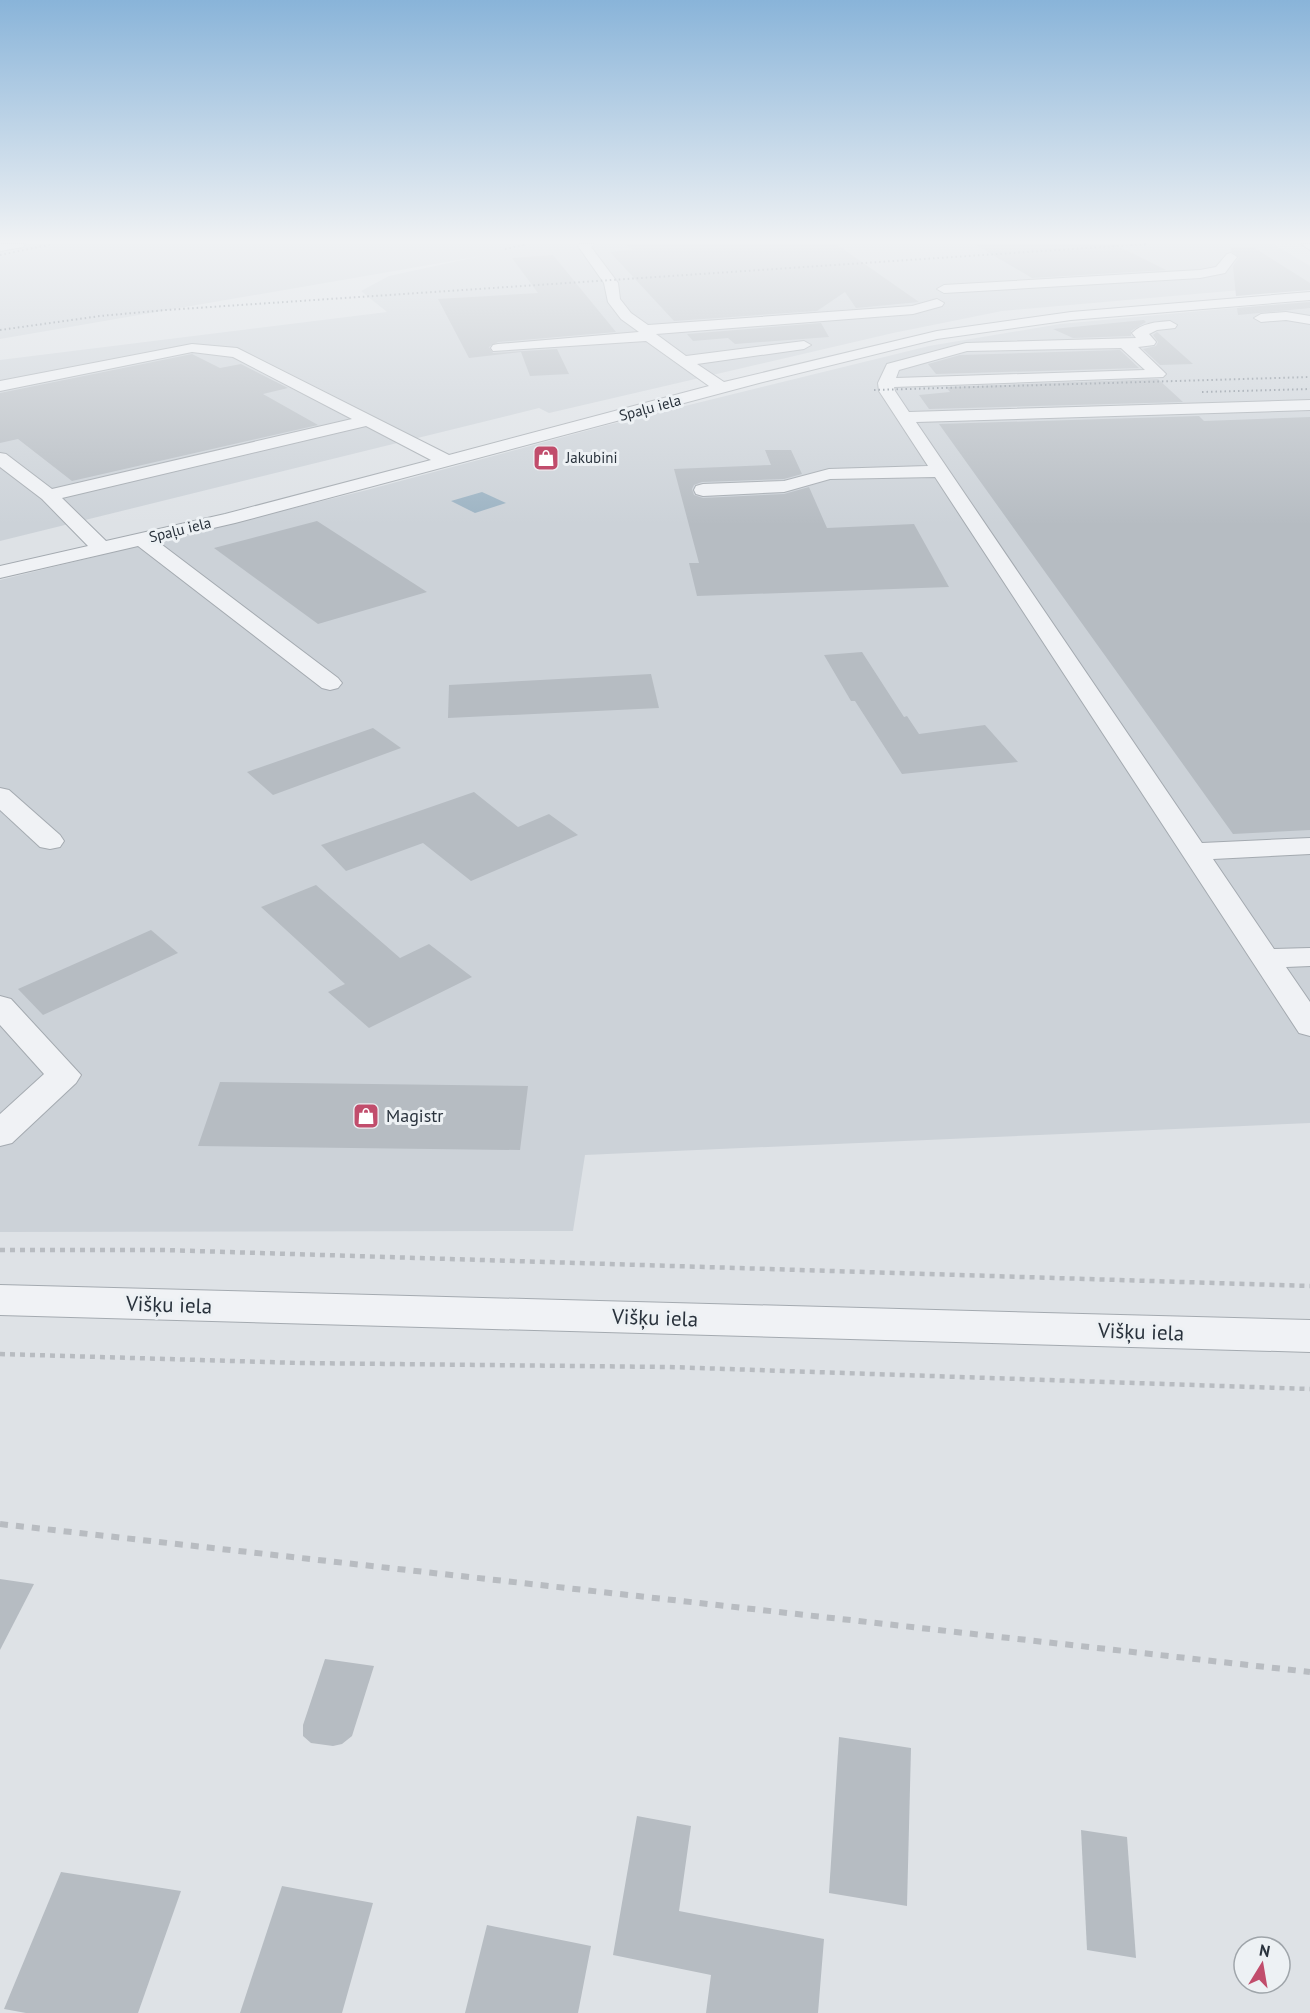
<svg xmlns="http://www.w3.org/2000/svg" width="1310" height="2013" viewBox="0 0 1310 2013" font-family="'PT Sans',sans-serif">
  <rect width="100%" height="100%" fill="#dee2e6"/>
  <g fill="#ccd2d8">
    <polygon points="23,244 1273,244 1310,266 1310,284 1002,311 893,333 549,413 539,408 0,541 0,360 387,312 361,291 389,276 481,256 0,339 0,249"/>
    <polygon points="1310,301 1310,1123 585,1155 573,1231 0,1232 0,580 367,490 604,426 929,346 1060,324"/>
  </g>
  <polygon fill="#9cb3c3" points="482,492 506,503 475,513 451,501"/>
  <g fill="#b6bcc2">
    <polygon points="626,244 836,244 919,302 856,308 845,292 817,311 674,321 610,252 632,250"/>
    <polygon points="974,244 1114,244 1166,270 1032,278"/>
    <polygon points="1253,247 1310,283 1310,290 1236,296 1233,266 1239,257 1231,251 1231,248"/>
    <polygon points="553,255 616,332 498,342 489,347 493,353 557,349 569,374 530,376 521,352 469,358 438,299 538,293 512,258"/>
    <polygon points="1310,302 1310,308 1238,315 1237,308"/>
    <polygon points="1144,320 1146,322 1131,331 1131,336 1073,338 1053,329"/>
    <polygon points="821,323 829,337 735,344 728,338 693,341 687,334"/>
    <polygon points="1157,332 1193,364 1160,365 1143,349 1156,346 1158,342 1153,335"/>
    <polygon points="1120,350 1139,368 936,374 928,364 960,355"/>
    <polygon points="192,354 220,368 241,364 288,388 263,394 318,425 72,481 18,439 0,443 0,393"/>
    <polygon points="1158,379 1183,402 929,409 919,395 950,392 946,387"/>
    <polygon points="1199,416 1204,421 1310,417 1310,830 1233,834 939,424"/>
    <polygon points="765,450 791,450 802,474 784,479 702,482 694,485 692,489 694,495 703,498 784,494 809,487 827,528 914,524 949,587 697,596 689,563 699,563 674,469 771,465"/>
    <polygon points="317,521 427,592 318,624 214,548"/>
    <polygon points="862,652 904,717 907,716 919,734 985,725 1018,762 902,774 855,701 851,701 824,655"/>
    <polygon points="651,674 659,708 448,718 449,685"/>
    <polygon points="373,728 401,748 273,795 247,772"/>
    <polygon points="474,792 518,827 549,814 578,835 471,881 423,843 346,871 321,845"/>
    <polygon points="316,885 400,958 429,944 472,977 369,1028 328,992 345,984 261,907"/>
    <polygon points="151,930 178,953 43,1015 18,989"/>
    <polygon points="220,1082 528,1086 520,1150 198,1146"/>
    <polygon points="0,1579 34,1584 0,1650"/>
    <polygon points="325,1659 374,1666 352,1736 342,1744 333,1746 311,1743 303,1736 303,1725"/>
    <polygon points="839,1737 911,1748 907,1906 829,1893"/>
    <polygon points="637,1816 691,1826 679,1911 824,1939 818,2013 706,2013 711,1975 613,1955"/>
    <polygon points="1081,1830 1127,1837 1136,1958 1087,1950"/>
    <polygon points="61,1872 181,1891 138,2013 26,2013 4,2009"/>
    <polygon points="282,1886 373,1903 342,2013 240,2013"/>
    <polygon points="487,1925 591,1946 578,2013 465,2013"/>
  </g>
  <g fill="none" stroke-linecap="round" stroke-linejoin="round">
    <g stroke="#a4aab0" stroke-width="2">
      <g id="minor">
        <polygon points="0,244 25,244 23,247 0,251"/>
        <path d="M580,244H594L591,247L618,283L620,299L631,313L648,325L912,306L937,299L944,303L942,306L913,314L656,334L686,356L804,341L811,345L804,349L697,364L724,382L937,331L1071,312L1310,292V300L1071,320L937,339L759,383L235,523L157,541L338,678L342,683L338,688L330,690L322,688L138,546L0,578V566L88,546L42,499L0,467V453L6,454L52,489L352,419L233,357L192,352L0,391V381L192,344L237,348L449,455L709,386L646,341L493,351L491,348L493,345L498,344L639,332L621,319L608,302L604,283L578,246ZM366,426L431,460L225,514L106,541L62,498Z"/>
        <polygon points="1301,244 1310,244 1310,250"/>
        <polygon points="1231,253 1237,257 1225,273 1200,278 944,293 937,289 944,285 1200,270 1216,267 1227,254"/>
        <polygon points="1286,312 1310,316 1310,324 1286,320 1261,322 1254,318 1261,314"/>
        <path d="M1170,321L1177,325L1175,328L1157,330L1149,334L1156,342L1154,345L1138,347L1163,371L1166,374L1163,377L894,387L895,391L909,412L1310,400V410L916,422L1202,843L1310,838V854L1213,859L1274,949L1310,948V966L1286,967L1310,1002V1036L1299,1033L935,477L830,479L784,492L703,496L696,494L694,490L696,486L703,484L784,481L829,469L928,466L879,391L878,383L887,364L966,343L1136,338L1132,333C1142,323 1156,322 1170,321ZM1121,348L1145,370L896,378L899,370L967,351Z"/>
        <polygon points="0,788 9,790 60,835 64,841 60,847 50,849 40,847 0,810"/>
        <polygon points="0,996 11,999 81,1075 76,1083 12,1143 0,1146 0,1114 44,1074 0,1025"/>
        <polygon points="0,1285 1310,1320 1310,1352 0,1315"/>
      </g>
    </g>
    <g stroke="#b8bcc1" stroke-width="4.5" stroke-dasharray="5 5" stroke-linecap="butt">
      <polyline points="0,1250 164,1250 1310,1286"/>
      <polyline points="0,1354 299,1363 669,1367 1310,1389"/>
    </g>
    <polyline stroke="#b8bcc1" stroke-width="6" stroke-dasharray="8 8" stroke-linecap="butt" points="0,1524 1310,1672"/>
    <use href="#minor" fill="#f0f2f5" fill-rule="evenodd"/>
    <g stroke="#79838e" stroke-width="2" stroke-dasharray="1.5 3" stroke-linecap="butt">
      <polyline points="505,249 527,244"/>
      <polyline points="0,255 53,244"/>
      <polyline points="0,330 100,316 166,310 1146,244"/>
      <polyline points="874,390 1310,377"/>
      <polyline points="1202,392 1310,389"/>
    </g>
  </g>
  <linearGradient id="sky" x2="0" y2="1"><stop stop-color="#89b4d9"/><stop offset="0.46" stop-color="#f0f2f4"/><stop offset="1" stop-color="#f0f2f4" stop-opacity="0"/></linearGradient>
  <rect width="1310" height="525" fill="url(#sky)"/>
  <defs>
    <g id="shop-square" transform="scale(1.35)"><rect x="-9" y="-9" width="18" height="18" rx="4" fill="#c14d6c" stroke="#edf1f4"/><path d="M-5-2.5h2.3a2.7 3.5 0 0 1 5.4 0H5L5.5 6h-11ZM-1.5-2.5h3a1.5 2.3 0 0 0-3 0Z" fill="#fff"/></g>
  </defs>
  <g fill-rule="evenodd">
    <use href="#shop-square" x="546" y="458"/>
    <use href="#shop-square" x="366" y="1116"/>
  </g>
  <g text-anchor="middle" stroke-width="6" stroke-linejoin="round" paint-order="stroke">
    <g font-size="15" fill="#29323c" stroke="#edf1f4">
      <text transform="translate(650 408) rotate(-15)" y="5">Spaļu iela</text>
      <text transform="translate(180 530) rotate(-14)" y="5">Spaļu iela</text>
    </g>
    <g font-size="15" fill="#29323c" stroke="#edf1f4" text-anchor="start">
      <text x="566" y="463">Jakubini</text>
    </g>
    <g font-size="18" fill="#29323c" stroke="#edf1f4" text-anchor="start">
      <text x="386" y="1122">Magistr</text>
    </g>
    <g font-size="21" fill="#29323c" stroke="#edf1f4">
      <text transform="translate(169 1305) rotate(2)" y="7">Višķu iela</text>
      <text transform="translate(655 1318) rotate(2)" y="7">Višķu iela</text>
      <text transform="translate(1141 1332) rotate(2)" y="7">Višķu iela</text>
    </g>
  </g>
  <g transform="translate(1262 1965) rotate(11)"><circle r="28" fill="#edf1f4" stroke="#9fa5aa" stroke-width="1.5"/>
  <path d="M0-4.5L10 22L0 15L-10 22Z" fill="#c14d6c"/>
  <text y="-9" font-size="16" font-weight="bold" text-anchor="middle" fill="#29323c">N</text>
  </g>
</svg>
